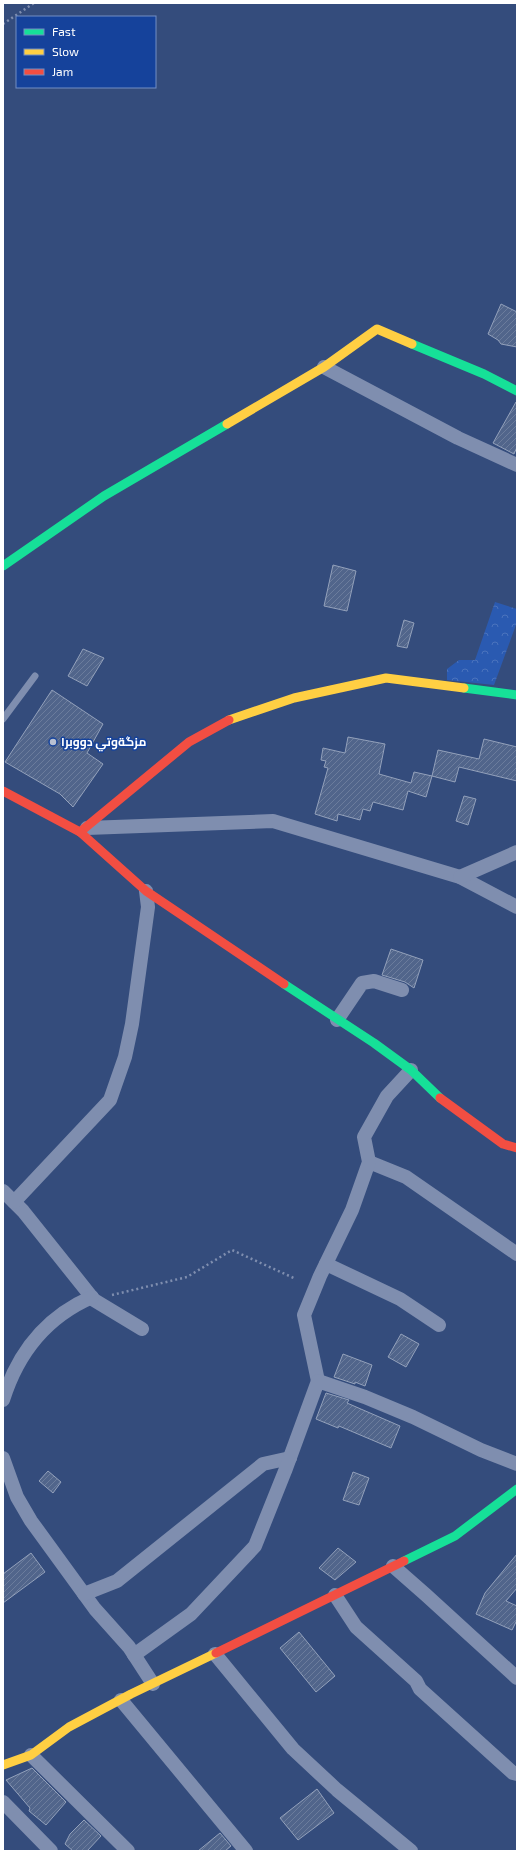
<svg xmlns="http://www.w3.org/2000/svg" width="520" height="1854" viewBox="0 0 520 1854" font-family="'Exo 2',Cairo,sans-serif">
  <defs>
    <pattern id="forest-crowns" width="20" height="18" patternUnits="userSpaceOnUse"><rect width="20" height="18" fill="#2a5ab1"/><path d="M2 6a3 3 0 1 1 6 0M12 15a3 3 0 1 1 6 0" fill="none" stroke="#4a73bd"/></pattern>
    <pattern id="building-hatch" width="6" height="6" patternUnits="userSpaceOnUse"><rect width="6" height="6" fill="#51658b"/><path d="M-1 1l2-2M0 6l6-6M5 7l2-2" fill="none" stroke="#6b7c9c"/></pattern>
  </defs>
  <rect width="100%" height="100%" fill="#344c7c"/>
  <polygon fill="url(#forest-crowns)" points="495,602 517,609 517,622 494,685 447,680 447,669 459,660 475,660"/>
  <g fill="url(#building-hatch)" stroke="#93a1bb">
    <polygon points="501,304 517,312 517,347 501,344 498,340 488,334"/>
    <polygon points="516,402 517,402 517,447 514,454 493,443"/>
    <polygon points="333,565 356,571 347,611 324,606"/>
    <polygon points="404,620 414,623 407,648 397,646"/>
    <polygon points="83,649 104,658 87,686 68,676"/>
    <polygon points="52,690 103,724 87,753 103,764 73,807 60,794 5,762"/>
    <polygon points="348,737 385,744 379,774 411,783 414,772 432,776 426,797 408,791 403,810 373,802 370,811 363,809 360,820 338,814 337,821 315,814 328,768 324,767 326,761 321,760 323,748 345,753"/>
    <polygon points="484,739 517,747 517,781 459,767 455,782 432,776 438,750 479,759"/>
    <polygon points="464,796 476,799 468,825 456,821"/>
    <polygon points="391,949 423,960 414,988 405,982 382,975"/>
    <polygon points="401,1334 419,1344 406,1367 388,1357"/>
    <polygon points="343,1354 372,1365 365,1386 355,1382 355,1384 334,1377"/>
    <polygon points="326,1393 349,1400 347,1403 400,1426 391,1448 339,1426 338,1428 316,1419"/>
    <polygon points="48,1471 61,1482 53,1493 39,1481"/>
    <polygon points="353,1472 369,1478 359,1505 343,1500"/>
    <polygon points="338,1548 356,1562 335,1580 319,1568"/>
    <polygon points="31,1553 45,1572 3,1603 3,1574"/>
    <polygon points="517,1554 517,1588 506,1601 517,1606 517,1620 512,1630 476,1614 485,1593"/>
    <polygon points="299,1632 335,1676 316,1692 280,1648"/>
    <polygon points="32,1768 66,1802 46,1825 29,1811 30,1808 6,1780"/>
    <polygon points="317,1789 334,1813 298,1840 280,1818"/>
    <polygon points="84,1820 101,1836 87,1851 73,1851 65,1844 70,1834"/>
    <polygon points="220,1833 231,1846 225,1851 198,1851"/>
  </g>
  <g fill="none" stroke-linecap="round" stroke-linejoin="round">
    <g stroke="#7f8eaf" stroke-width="2.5" stroke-dasharray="2 3" stroke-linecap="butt">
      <polyline points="3,24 34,3"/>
      <polyline points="112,1295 187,1277 232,1250 296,1279"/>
    </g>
    <polyline stroke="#7f8eaf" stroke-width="7" points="3,719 35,676"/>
    <g stroke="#7f8eaf" stroke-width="14">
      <polyline points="324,367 458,438 517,465"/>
      <polyline points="87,828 273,821 460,877 517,907"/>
      <polyline points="460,877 517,852"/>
      <polyline points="337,1020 362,983 374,981 402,990"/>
      <polyline points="369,1162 406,1177 517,1254"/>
      <polyline points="3,1191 23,1211 94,1300 142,1329"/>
      <polyline points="14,1202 110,1100 125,1057 132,1024 148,907 146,891"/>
      <polyline points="326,1264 400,1299 439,1325"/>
      <polyline points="318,1381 304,1315 320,1276 352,1210 369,1162 364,1137 387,1096 411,1070"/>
      <path d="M3,1400C18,1352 46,1317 92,1297"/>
      <polyline points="3,1458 17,1497 31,1521 95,1609 129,1647 153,1684"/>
      <polyline points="393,1566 426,1595 517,1678"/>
      <polyline points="84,1594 117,1581 263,1464 290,1458"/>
      <polyline points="335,1595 356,1627 416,1681 420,1689 513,1773 517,1774"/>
      <polyline points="215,1654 293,1749 337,1790 411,1851"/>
      <polyline points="134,1655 191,1614 255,1546 285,1471 318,1381 365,1397 413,1417 481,1450 517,1464"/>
      <polyline points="121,1700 246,1851"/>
      <polyline points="31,1755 128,1851"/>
      <polyline points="3,1802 51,1851"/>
    </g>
    <g stroke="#16e098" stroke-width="9">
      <polyline points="412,344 484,374 517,391"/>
      <polyline points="3,566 104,496 227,424"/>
      <polyline points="464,688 517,695"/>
      <polyline points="284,984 374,1043 411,1070 440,1098"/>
      <polyline points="404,1561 455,1536 517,1489"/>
    </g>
    <g stroke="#ffcf43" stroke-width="9">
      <polyline points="227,424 324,367 377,329 412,344"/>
      <polyline points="229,720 294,698 386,678 464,688"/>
      <polyline points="3,1765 31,1755 69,1727 131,1694 216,1653"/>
    </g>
    <g stroke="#f24e42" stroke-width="9">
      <polyline points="3,791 80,832 189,742 229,720"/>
      <polyline points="80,832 146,891 284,984"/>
      <polyline points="440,1098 503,1144 517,1148"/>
      <polyline points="216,1653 404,1561"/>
    </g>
  </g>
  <circle fill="#b8c0d1" stroke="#15429b" stroke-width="1.5" cx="53" cy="742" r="4"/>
  <g text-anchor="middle" stroke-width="3" stroke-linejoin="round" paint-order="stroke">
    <g font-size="12" font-weight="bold" fill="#fff" stroke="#15429b" text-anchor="start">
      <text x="61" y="746">مزگةوتي دووبرا</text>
    </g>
  </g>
  <rect width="520" height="1854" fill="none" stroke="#ffffff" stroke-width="8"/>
  <rect x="16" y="16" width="140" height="72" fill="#15429b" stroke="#738ec3"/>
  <rect x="24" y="29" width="20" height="6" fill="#16e098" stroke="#738ec3"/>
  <text x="52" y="36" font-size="12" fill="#ffffff">Fast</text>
  <rect x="24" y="49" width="20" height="6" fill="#ffcf43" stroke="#738ec3"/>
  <text x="52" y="56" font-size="12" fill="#ffffff">Slow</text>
  <rect x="24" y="69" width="20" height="6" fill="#f24e42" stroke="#738ec3"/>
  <text x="52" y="76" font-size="12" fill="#ffffff">Jam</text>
</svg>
